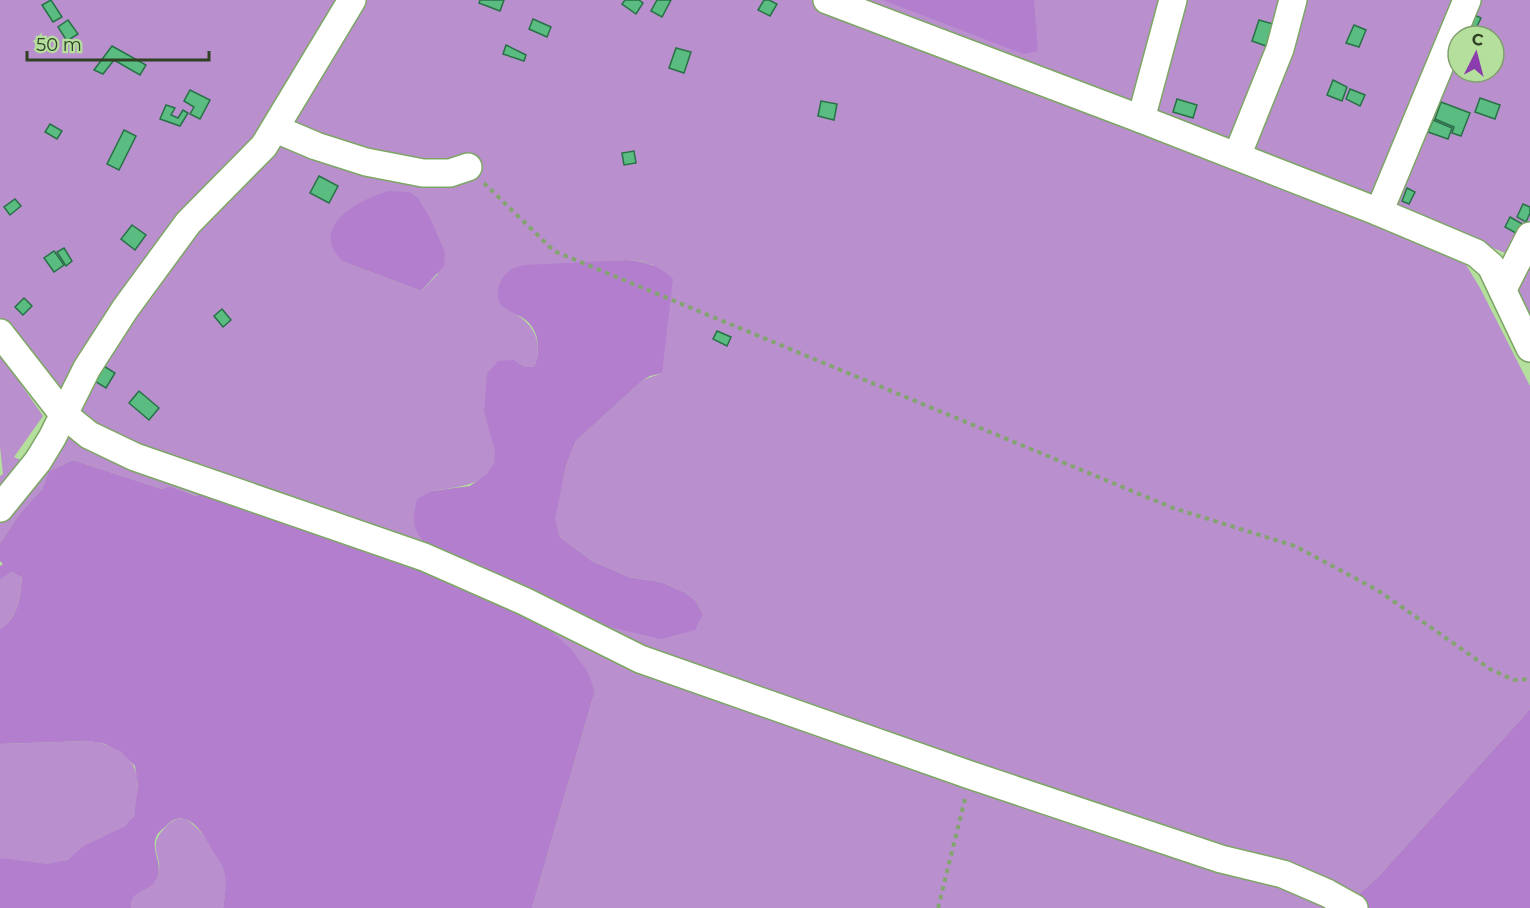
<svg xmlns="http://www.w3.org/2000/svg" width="1530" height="908" viewBox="0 0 1530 908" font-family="Montserrat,sans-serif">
  <rect width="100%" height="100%" fill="#b4df9c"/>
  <g fill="#b98fcd" fill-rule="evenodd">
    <path d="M0,0H1530V317L1514,283L1508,254L1249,151L1462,258L1480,288L1530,386V709L1377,878L1343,908H532L595,691C583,661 568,646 544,624L170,486L162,489L73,460L49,471L42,489L20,513L0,543V519L78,404L29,357L0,321ZM1458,36H1494V72H1458ZM626,260L640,261L653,265L662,373L643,380L576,441L566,466L554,519L560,537L592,561L629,577L661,582L684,592L695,600L703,614L432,491C456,487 499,486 495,450C493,437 488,425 484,413L513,360L525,367H534C543,345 536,327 517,315L597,262ZM344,262L438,274L421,291Z"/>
    <polygon points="0,354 43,416 14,457 27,463 0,498 0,476 3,474 0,447"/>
    <path d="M12,572L22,576C20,597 19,617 0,629V580Z"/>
    <path d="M89,741C124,746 142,762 137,799C136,805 136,812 133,817C126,829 111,833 99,839C87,845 79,853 68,859C54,868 16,863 0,858V744Z"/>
    <path d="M184,818C200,827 218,853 224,870C228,882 225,896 223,908H131C129,889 151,892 157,878C166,859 145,848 164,829C171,821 174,819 184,818Z"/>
  </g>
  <g fill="#b47ece">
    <polygon points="883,0 1034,0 1038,51 1023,54"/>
    <path d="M388,191L409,192L417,197L430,218L445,252L444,266L421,291L344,262C306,228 358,200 388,191Z"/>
    <path d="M626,260C646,261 659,266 673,279L662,373L650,376L643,380L576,441L566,466L555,519L560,537L592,561L629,577L661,582L684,592L695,600L703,614L695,630L661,639L605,626L438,555C415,533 410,531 417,499L432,491L470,486L487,474L494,463L495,450L484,413L487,374L498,361L514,360L525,367H534C540,353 540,335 529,323C523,316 512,313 505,308C491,298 499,277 512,269C515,267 521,266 525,265Z"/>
    <path d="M73,460L162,489L170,486L196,496L208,491L420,567L544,624L571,649L587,671L595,691L532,908H223C225,896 227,883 224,871C222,864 217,857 213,851C204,835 187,805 167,825C164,828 159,832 157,835C149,850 165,865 156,880C149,893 130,889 131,908H0V858L47,864L67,860L84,846L125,826L134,816L138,786L135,766L121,752L105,744L89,741L0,744V629C19,617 20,597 22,577L12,572L0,580V566L3,564L0,561V543L20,513L42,489L49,471Z"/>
    <polygon points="1530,709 1530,908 1343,908 1377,878"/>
  </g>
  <g fill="#5abc80" stroke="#277146" stroke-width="1.5">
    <polygon points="51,0 62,17 53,22 42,5"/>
    <polygon points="480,0 504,0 500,11 479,3"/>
    <polygon points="625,0 639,0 643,3 636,14 622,4"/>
    <polygon points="657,0 671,0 662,17 651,11"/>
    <polygon points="764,0 769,0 777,4 770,16 758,10"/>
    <polygon points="1468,12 1481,18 1472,36 1459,30"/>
    <polygon points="533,19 551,27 547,37 529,29"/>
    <polygon points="68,20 78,34 67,41 58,27"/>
    <polygon points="1259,20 1273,24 1266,46 1252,41"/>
    <polygon points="1354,25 1366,30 1359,47 1346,43"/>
    <polygon points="506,45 526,55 524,61 503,54"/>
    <polygon points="112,46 146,65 140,75 114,60 103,74 94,70"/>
    <polygon points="676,48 691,52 684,73 669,68"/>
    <polygon points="1333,80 1347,87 1342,101 1327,95"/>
    <polygon points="1350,89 1365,95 1360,106 1346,99"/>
    <polygon points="190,90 210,100 200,119 190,114 194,107 184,101"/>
    <polygon points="1480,98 1500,105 1495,119 1475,112"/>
    <polygon points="1177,99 1197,105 1193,118 1173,112"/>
    <polygon points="821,101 837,104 834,120 818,116"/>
    <polygon points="1441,102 1470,113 1461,136 1452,133 1454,127 1435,119"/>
    <polygon points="166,105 175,108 171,115 178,118 183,110 188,113 180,126 160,119"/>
    <polygon points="1433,120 1452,128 1448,139 1428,132"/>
    <polygon points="50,124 62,131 57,139 45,132"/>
    <polygon points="124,130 136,136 119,170 107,164"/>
    <polygon points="634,151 636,163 624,165 622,153"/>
    <polygon points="319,176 338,186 329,203 310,193"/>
    <polygon points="1407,188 1415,192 1409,204 1402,201"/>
    <polygon points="15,199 21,206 10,215 4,207"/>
    <polygon points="1523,204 1530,207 1530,213 1526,222 1517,217"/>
    <polygon points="1510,217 1526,226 1521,236 1505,227"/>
    <polygon points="132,225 146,235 135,250 121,239"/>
    <polygon points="64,248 72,261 66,266 57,252"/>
    <polygon points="54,251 64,265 54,272 44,258"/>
    <polygon points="24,298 32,306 23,315 15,307"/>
    <polygon points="222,309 231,320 223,327 214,316"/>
    <polygon points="717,331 731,337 727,346 713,339"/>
    <polygon points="102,365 115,373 106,388 93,380"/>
    <polygon points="139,391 159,408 149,420 129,403"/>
  </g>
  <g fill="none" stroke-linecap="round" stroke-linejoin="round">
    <g stroke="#7da665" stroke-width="30">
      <g id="minor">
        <polyline points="827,0 1141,119 1379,212 1476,253 1491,266 1530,348"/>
        <polyline points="1141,119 1173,0"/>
        <polyline points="276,129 316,146 366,162 423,173 450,173 468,167"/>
        <polyline points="1237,156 1280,49 1293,0"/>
        <polyline points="1379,212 1467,0"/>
        <polyline points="1503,289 1530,236"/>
        <polyline points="0,333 63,414 89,435 135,457 424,557 524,601 640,659 970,775 1221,859 1283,874 1327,893 1354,908"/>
        <polyline points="0,508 38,461 52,438 87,368 125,309 188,223 264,146 352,0"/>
      </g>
    </g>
    <g stroke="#83a470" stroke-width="4" stroke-dasharray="4.5 4.5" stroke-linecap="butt">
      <polyline points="484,183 554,251 1173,508 1295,546 1379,591 1490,669 1514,680 1530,679"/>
      <polyline points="938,908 965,799"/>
    </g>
    <use href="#minor" stroke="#fff" stroke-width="27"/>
  </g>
  <g transform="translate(1476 54) rotate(6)"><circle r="28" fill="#b4df9c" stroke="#7f9f6c" stroke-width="1.5"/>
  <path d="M0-4.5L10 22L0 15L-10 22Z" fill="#8c3dad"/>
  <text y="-9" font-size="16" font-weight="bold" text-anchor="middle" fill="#2f4025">С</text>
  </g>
  <path d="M27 51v9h182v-9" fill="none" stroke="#2f4025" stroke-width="3"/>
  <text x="36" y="51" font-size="18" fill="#2f4025" stroke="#b4df9c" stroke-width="4.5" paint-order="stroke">50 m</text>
</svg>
